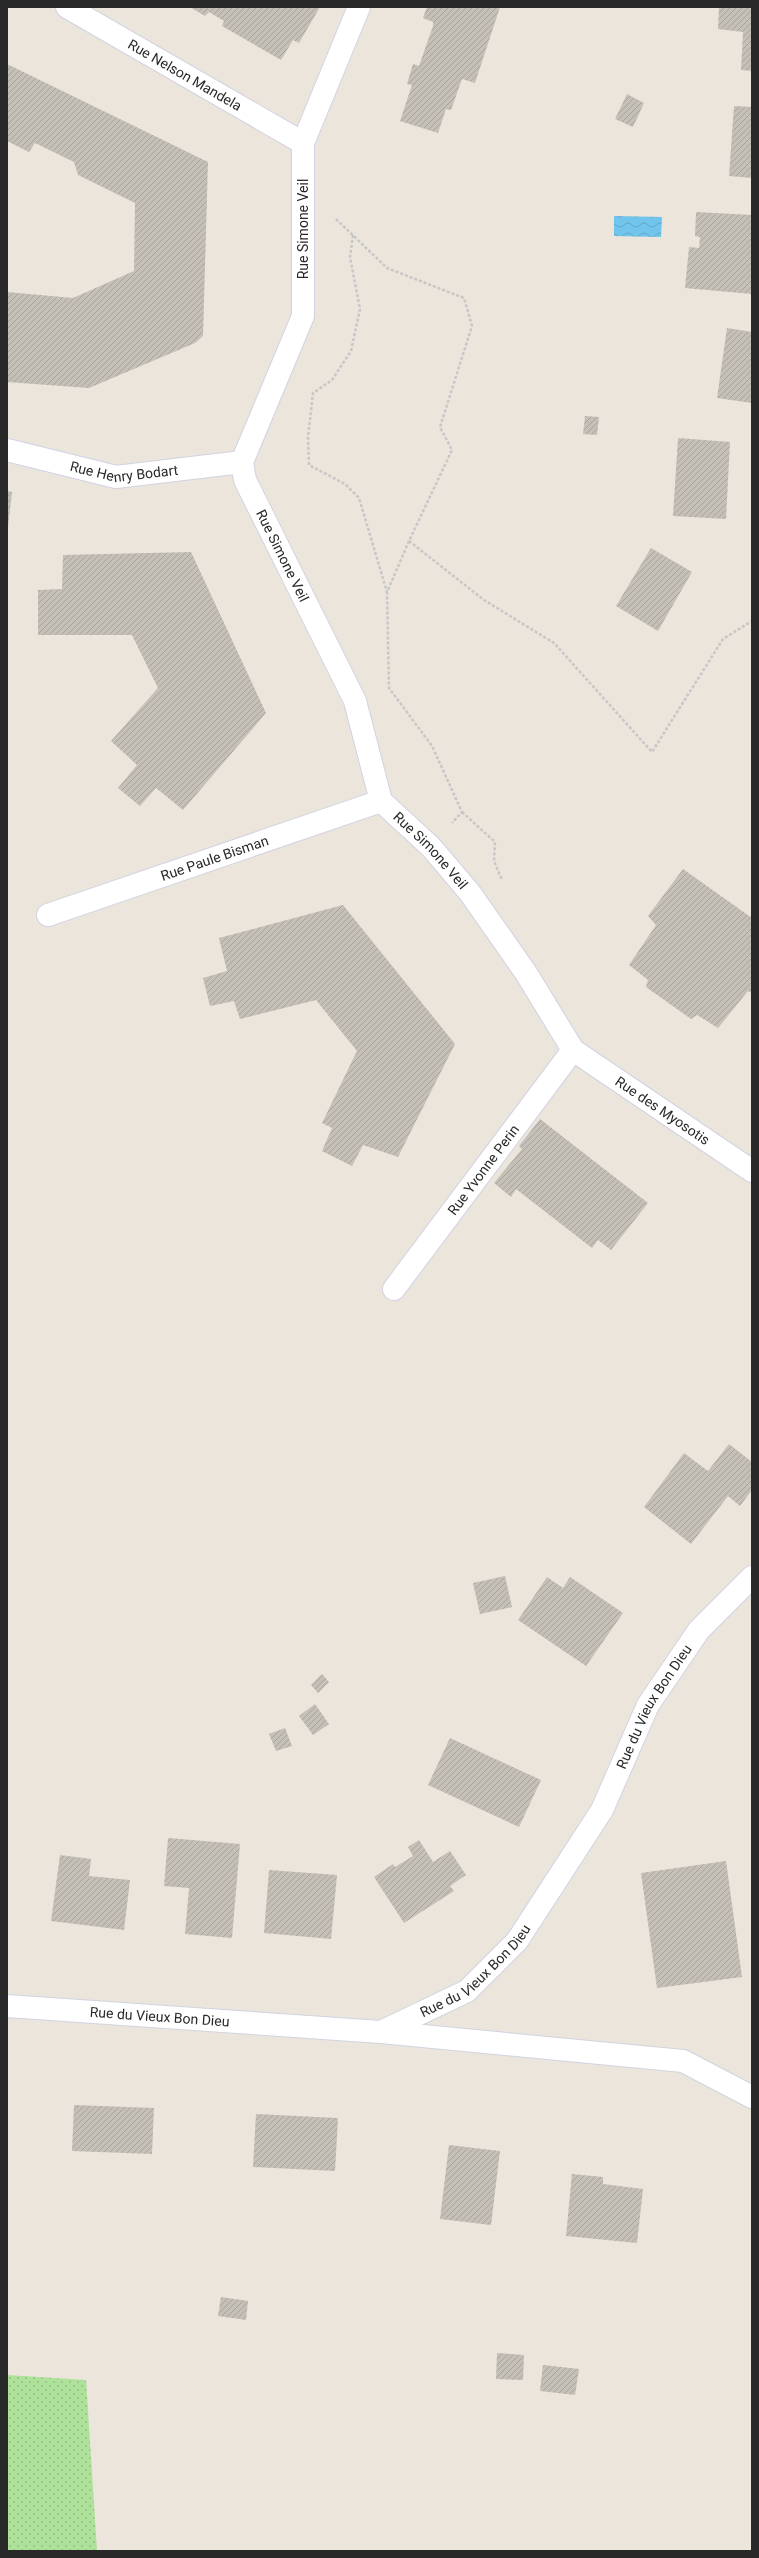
<svg xmlns="http://www.w3.org/2000/svg" width="759" height="2558" viewBox="0 0 759 2558" font-family="Roboto,sans-serif">
  <defs>
    <pattern id="grass-dots" width="8" height="8" patternUnits="userSpaceOnUse"><rect width="8" height="8" fill="#aee199"/><path d="M2 2h.1M6 6h.1" fill="none" stroke="#96c184" stroke-width="1.8" stroke-linecap="round"/></pattern>
    <pattern id="water-waves" width="16" height="10" patternUnits="userSpaceOnUse"><rect width="16" height="10" fill="#71c4eb"/><path d="M0 5q4-4 8 0t8 0" fill="none" stroke="#62a8ca"/></pattern>
    <pattern id="building-hatch" width="6" height="6" patternUnits="userSpaceOnUse"><rect width="6" height="6" fill="#c4bfb7"/><path d="M-1 1l2-2M0 6l6-6M5 7l2-2" fill="none" stroke="#a8a49d"/></pattern>
  </defs>
  <rect width="100%" height="100%" fill="#ebe5dc"/>
  <polygon fill="url(#grass-dots)" points="7,2375 86,2380 97,2551 7,2551"/>
  <polygon fill="url(#water-waves)" points="614,216 662,217 661,237 614,236"/>
  <g fill="url(#building-hatch)">
    <polygon points="190,7 320,7 299,43 293,40 281,60 222,26 224,21 209,12 205,16"/>
    <polygon points="427,7 500,7 475,83 462,79 451,110 446,109 438,133 400,121 412,85 407,84 413,64 419,66 433,26 433,22 423,18"/>
    <polygon points="719,7 752,7 752,71 741,70 743,32 718,29"/>
    <polygon points="7,64 208,162 203,336 195,343 89,388 7,382 7,292 73,298 134,271 135,203 78,175 74,162 35,143 29,152 7,141"/>
    <polygon points="627,94 644,103 633,127 615,119"/>
    <polygon points="734,106 752,107 752,178 729,176"/>
    <polygon points="696,212 752,215 752,294 685,288 689,247 699,248 700,237 695,236"/>
    <polygon points="727,328 752,332 752,403 717,398"/>
    <polygon points="585,416 599,417 597,435 583,434"/>
    <polygon points="678,438 730,442 726,519 673,516"/>
    <polygon points="7,491 12,492 8,527 7,527"/>
    <polygon points="651,548 692,572 658,631 616,606"/>
    <polygon points="191,552 266,713 183,810 156,788 140,806 118,788 137,765 111,741 158,688 132,635 38,635 38,590 62,589 63,555"/>
    <polygon points="683,869 752,918 752,993 748,991 718,1028 697,1015 691,1019 646,987 648,980 629,965 656,925 648,916"/>
    <polygon points="343,905 455,1044 398,1157 363,1145 352,1166 322,1151 332,1128 322,1123 357,1051 316,1000 240,1019 234,1001 210,1006 203,978 227,971 219,938"/>
    <polygon points="540,1119 648,1203 611,1250 598,1240 592,1248 516,1189 511,1197 494,1183 522,1149 519,1146"/>
    <polygon points="729,1444 752,1462 752,1490 740,1506 728,1496 691,1544 644,1507 684,1453 708,1471"/>
    <polygon points="505,1576 512,1607 480,1614 473,1583"/>
    <polygon points="547,1577 563,1588 570,1577 623,1613 586,1666 518,1620"/>
    <polygon points="322,1674 329,1682 318,1693 311,1685"/>
    <polygon points="315,1704 329,1724 313,1735 299,1716"/>
    <polygon points="285,1728 292,1746 276,1751 269,1734"/>
    <polygon points="450,1738 541,1780 519,1827 428,1785"/>
    <polygon points="168,1838 240,1844 232,1938 185,1934 189,1888 164,1886"/>
    <polygon points="419,1840 433,1862 450,1851 466,1875 450,1886 454,1891 404,1923 374,1877 393,1864 395,1867 413,1856 408,1847"/>
    <polygon points="60,1855 91,1859 89,1876 130,1880 124,1930 51,1921"/>
    <polygon points="726,1861 742,1977 657,1988 641,1873"/>
    <polygon points="269,1870 337,1875 331,1939 264,1933"/>
    <polygon points="74,2105 154,2108 152,2154 72,2151"/>
    <polygon points="256,2114 338,2118 335,2171 253,2167"/>
    <polygon points="449,2145 500,2151 491,2225 440,2219"/>
    <polygon points="572,2174 603,2177 603,2184 643,2189 637,2243 566,2236"/>
    <polygon points="221,2297 248,2301 246,2320 218,2316"/>
    <polygon points="497,2353 524,2355 523,2380 496,2379"/>
    <polygon points="543,2365 579,2369 575,2395 540,2391"/>
  </g>
  <g fill="none" stroke-linecap="round" stroke-linejoin="round">
    <g stroke="#d1d3e2" stroke-width="24">
      <g id="minor">
        <path id="s1" d="M67,7L303,143"/>
        <path id="s2" d="M359,7L303,143V316L242,462L245,480L355,701L381,801L431,847L470,893L526,973L573,1050L752,1171"/>
        <path id="s3" d="M7,450L116,477L242,462"/>
        <path id="s4" d="M48,915L381,801"/>
        <path id="s5" d="M394,1289L573,1050"/>
        <path id="s6" d="M7,2006L381,2032L467,1991L517,1941L602,1810L648,1705L699,1630L752,1577"/>
        <polyline points="381,2032 683,2061 752,2097"/>
      </g>
    </g>
    <g stroke="#c7c7c7" stroke-width="2.5" stroke-dasharray="3 2" stroke-linecap="butt">
      <polyline points="336,219 387,268 464,298 472,326 440,427 452,450 409,541 484,600 554,643 652,752 723,639 752,621"/>
      <polyline points="353,235 350,257 360,309 351,351 332,380 313,393 308,438 309,465 345,484 359,498 387,592"/>
      <polyline points="409,541 387,592 389,688 432,746 462,812 452,823"/>
      <polyline points="462,812 495,842 494,861 502,880"/>
    </g>
    <use href="#minor" stroke="#fff" stroke-width="22"/>
  </g>
  <g text-anchor="middle" stroke-width="4" stroke-linejoin="round" paint-order="stroke">
    <g font-size="14" fill="#292929" stroke="#fff">
      <text dy="5" stroke="none"><textPath href="#s1" startOffset="136">Rue Nelson Mandela</textPath></text>
      <text transform="translate(303 229) rotate(-90)" y="5">Rue Simone Veil</text>
      <text dy="5" stroke="none"><textPath href="#s3" startOffset="120">Rue Henry Bodart</textPath></text>
      <text dy="5" stroke="none"><textPath href="#s2" startOffset="581">Rue Simone Veil</textPath></text>
      <text dy="5" stroke="none"><textPath href="#s2" startOffset="917">Rue Simone Veil</textPath></text>
      <text dy="5" stroke="none"><textPath href="#s4" startOffset="176">Rue Paule Bisman</textPath></text>
      <text dy="5" stroke="none"><textPath href="#s2" startOffset="1271">Rue des Myosotis</textPath></text>
      <text dy="5" stroke="none"><textPath href="#s5" startOffset="149">Rue Yvonne Perin</textPath></text>
      <text dy="5" stroke="none"><textPath href="#s6" startOffset="813">Rue du Vieux Bon Dieu</textPath></text>
      <text dy="5" stroke="none"><textPath href="#s6" startOffset="489">Rue du Vieux Bon Dieu</textPath></text>
      <text dy="5" stroke="none"><textPath href="#s6" startOffset="153">Rue du Vieux Bon Dieu</textPath></text>
    </g>
  </g>
  <rect width="759" height="2558" fill="none" stroke="#292929" stroke-width="16"/>
</svg>
